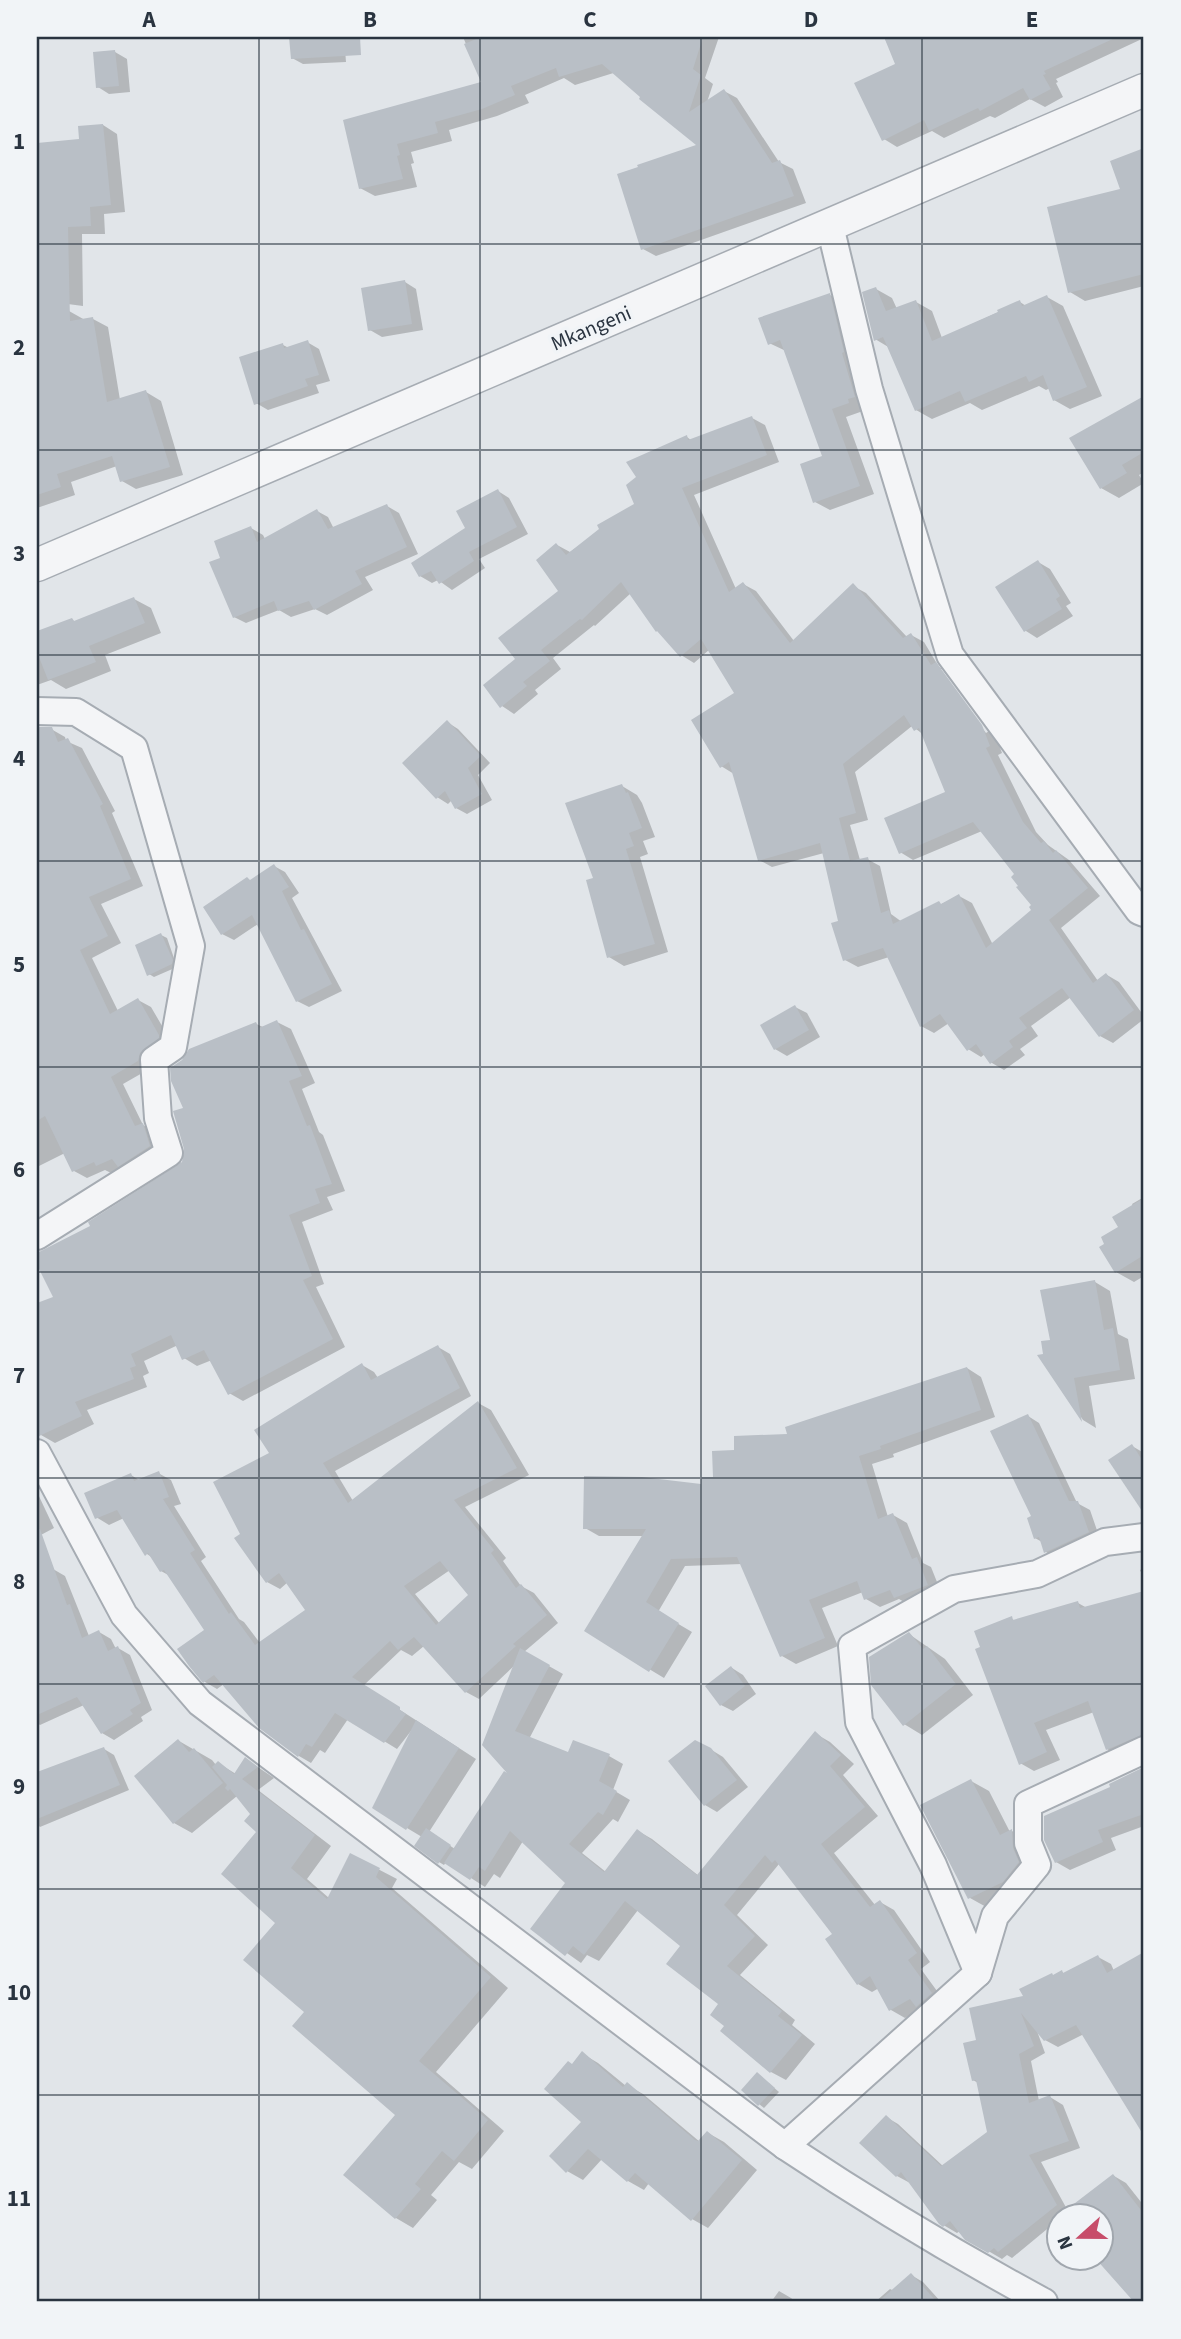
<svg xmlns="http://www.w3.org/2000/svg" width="1181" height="2339" viewBox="0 0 1181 2339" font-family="'Source Sans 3',sans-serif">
  <rect width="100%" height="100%" fill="#e1e5e9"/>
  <g fill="#0003" fill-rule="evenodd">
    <polygon points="291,37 344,37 346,62 303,64 292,58"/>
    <polygon points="463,37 613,37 623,70 575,85 564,78 525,95 529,103 497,116 449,130 452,141 411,152 414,163 411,164 417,187 375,196 360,188 345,121 483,84"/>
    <polygon points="640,37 719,37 705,78 713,84 707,102 724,91 737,98 779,162 793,169 806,203 656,256 643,249 700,146 626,83"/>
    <polygon points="884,37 1144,37 1144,38 1056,79 1058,82 1056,83 1063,97 1045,107 1030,99 995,118 990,116 944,138 932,131 897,147 884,139 898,64"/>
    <polygon points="115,52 127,59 130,92 109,94 98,87"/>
    <polygon points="103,125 117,134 125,212 104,214 105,234 82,234 83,306 37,300 37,145 81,141"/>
    <polygon points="1144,151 1144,286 1085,301 1070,292 1123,190 1112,163"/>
    <polygon points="405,282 416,289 423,330 382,337 370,330"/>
    <polygon points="876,289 892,298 897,309 916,302 932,311 942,338 1020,302 1026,306 1047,297 1063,306 1102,396 1070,409 1054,400 1050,388 1046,390 1039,386 982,410 970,403 932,419 916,410 890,348 875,339"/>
    <polygon points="830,295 844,303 863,411 846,417 874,494 830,510 815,502 824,457 786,351 769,343"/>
    <polygon points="69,311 85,320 93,319 108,327 120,400 146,392 161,401 183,475 136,489 122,481 117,466 71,482 75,495 37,508 37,316"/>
    <polygon points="307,342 319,349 330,381 316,385 319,393 268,410 256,403 283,345 289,348"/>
    <polygon points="1138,402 1144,405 1144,472 1139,475 1144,483 1119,498 1101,488"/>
    <path d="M752,418L765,425L779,462L694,495L736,589L743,584L756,591L794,641L853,586L866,593L907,637L911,635L924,642L939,667L948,672L995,734L1002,753L998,755L1036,832L1048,845L1069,860L1100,896L1061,928L1098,981L1107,975L1119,982L1144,1016V1019L1113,1043L1100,1036L1071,997L1031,1026L1038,1036L1020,1049L1025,1055L1004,1070L992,1063L985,1054L981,1057L968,1049L949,1023L934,1033L921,1026L889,957L858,967L845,960L840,922L824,853L772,867L759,860L734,774L721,766L736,693L710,649L694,663L681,655L631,593L595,626L594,625L553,658L561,669L535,690L538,694L514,714L502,706L517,659L560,591L557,545L570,552L637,504L687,437L692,441ZM938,669H943L989,731L986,733ZM912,726L924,735L948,793L900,852L913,860L982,831L1016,875L1034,910L993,945L972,903L959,896L902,922L891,914L880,866L867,859L860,860L850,825L868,820L855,772Z"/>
    <polygon points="498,491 509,498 528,534 479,559 485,568 452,590 438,580 432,583 420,576 467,529"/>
    <polygon points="387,506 399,513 418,554 365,577 373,590 327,615 315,609 291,617 279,610 246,623 234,617 223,559 251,528 263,535 265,539 317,511 328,517 334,529"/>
    <polygon points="1038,562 1050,569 1071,603 1066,606 1073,616 1037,638 1026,631 998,588"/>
    <polygon points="134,599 151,608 161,633 105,655 111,671 66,689 51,680 37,685 37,633 72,620 76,622"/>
    <polygon points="447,722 458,729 490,763 478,775 492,800 467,814 456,808 452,800 448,804 437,797"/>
    <polygon points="37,727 51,729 65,737 66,741 82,748 115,811 112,813 143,886 101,904 121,943 92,958 118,1011 138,1000 151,1007 172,1043 151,1068 123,1084 143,1125 156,1133 163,1154 111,1173 105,1170 87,1178 74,1171 65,1153 37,1167"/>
    <polygon points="622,786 637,795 642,803 655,837 643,841 648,854 640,857 668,952 624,966 609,957 595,879"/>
    <polygon points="274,866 285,872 299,893 292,898 342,991 309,1007 297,1001 258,924 234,940 222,934 251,881"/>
    <polygon points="161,935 167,938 177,967 154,977 149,974"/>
    <polygon points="795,1007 807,1013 820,1037 787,1056 775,1049"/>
    <polygon points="277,1022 291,1029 315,1083 302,1089 319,1132 323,1135 345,1191 327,1197 333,1210 302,1222 324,1284 316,1287 345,1347 243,1401 229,1393 212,1360 197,1366 184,1358 178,1345 144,1361 149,1373 143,1376 147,1387 87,1410 94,1424 55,1443 41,1435 37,1423 37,1305 55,1298 37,1261 37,1255 93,1227 184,1162 185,1109 256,1024 263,1027"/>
    <polygon points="1144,1197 1144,1276 1134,1282 1116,1272 1120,1228 1133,1206 1132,1204"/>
    <polygon points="1095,1282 1110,1291 1118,1334 1128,1339 1135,1379 1089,1386 1096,1428 1083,1420 1040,1356 1045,1355"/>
    <path d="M438,1347L450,1354L471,1396L335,1471L353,1501L478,1403L491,1410L529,1475L465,1507L506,1558L503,1561L521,1586L534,1593L558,1623L524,1652L563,1674L529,1739L569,1755L609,1756L623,1764L613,1790L630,1800L618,1822L613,1819L582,1853L606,1872L638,1831L652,1839L699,1876L816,1734L830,1742L854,1764L843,1775L878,1816L834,1853L875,1905L880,1902L894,1910L930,1962L921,1969L945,2002L921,2009L905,2018L891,2010L879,1988L872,1992L858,1984L835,1934L779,1864L737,1915L768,1945L740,1975L795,2020L792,2025L815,2044L786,2080L771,2072L723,2030L726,2026L721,2004L682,1946L638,1910L599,1961L587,1955L581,1963L533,1929L567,1883L523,1841L500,1878L494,1874L485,1887L446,1862L444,1865L439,1862L417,1845L422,1837L407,1828L412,1732L411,1731L397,1749L348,1719L325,1753L320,1750L311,1763L299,1756L224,1684L217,1689L205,1682L206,1631L170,1576L161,1571L153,1558L147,1554L124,1518L109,1525L96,1517L131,1475L139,1480L158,1473L171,1480L181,1504L174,1506L206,1557L201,1561L239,1619L244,1622L260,1643L308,1611L288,1582L280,1589L267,1582L242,1534L271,1454L362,1365L374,1372L378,1378ZM450,1570L470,1595L440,1624L415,1594ZM424,1646L466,1692L479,1699L515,1665L513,1779L455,1849L429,1832L476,1759L363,1686L401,1650L412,1656Z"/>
    <polygon points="967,1368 981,1377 995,1417 893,1454 894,1457 872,1464 888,1517 893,1515 907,1523 923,1563 931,1567 941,1592 909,1605 899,1599 880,1607 866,1599 863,1592 822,1608 838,1646 796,1664 782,1656 742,1564 685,1566 658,1612 692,1632 664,1678 586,1631 644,1536 599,1536 585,1528 703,1486 715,1479 736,1451 790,1436"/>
    <polygon points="1028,1416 1039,1423 1077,1503 1090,1510 1100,1539 1057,1559 1046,1552 1042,1542 1035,1538"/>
    <polygon points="1132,1446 1144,1453 1144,1504 1137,1500"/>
    <polygon points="37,1492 54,1528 37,1537"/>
    <polygon points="1144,1568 1144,1579 1140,1570"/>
    <polygon points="53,1569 65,1576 89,1636 99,1632 111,1639 116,1649 118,1648 130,1655 152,1710 141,1717 143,1721 114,1740 102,1733 84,1705 40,1725 37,1723 37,1688 48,1683 44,1660 37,1640 37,1616 39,1615 37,1608 37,1575"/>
    <polygon points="1144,1593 1144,1747 1121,1757 1107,1749 1094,1712 1046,1730 1060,1760 1034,1771 1020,1763 1011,1618 1015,1621 1078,1603 1087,1608"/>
    <polygon points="909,1634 945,1659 973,1695 922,1735 904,1724"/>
    <polygon points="732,1668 743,1675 756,1694 733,1711 721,1705"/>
    <polygon points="179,1741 212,1760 216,1765 218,1763 236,1774 246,1759 274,1778 258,1790 331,1846 307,1879 329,1898 351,1855 397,1879 392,1888 508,1988 436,2072 504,2131 472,2169 459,2162 431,2195 437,2200 413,2228 396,2218 346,2175 397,2115 278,1923 252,1814 237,1796 192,1833 174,1823"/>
    <polygon points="104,1749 114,1755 129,1790 40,1827 37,1824 37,1774"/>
    <polygon points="710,1749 723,1757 748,1787 717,1812 705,1805 671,1762"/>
    <polygon points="1144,1769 1144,1826 1111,1838 1116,1850 1070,1870 1056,1862 1113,1788 1111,1784"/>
    <polygon points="971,1781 989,1791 1010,1832 1012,1831 1030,1842 1021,1892 988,1908 970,1898"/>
    <polygon points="1144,1954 1144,2132 1084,2034 1058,2047 1045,2040 1037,2031 1045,2053 1031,2061 1039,2101 1050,2097 1063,2105 1080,2148 1041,2162 1068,2211 1114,2176 1126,2183 1141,2202 1144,2199 1144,2302 1136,2302 1098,2259 1089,2265 1079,2258 1100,2258 1100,2216 1058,2216 1052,2225 1012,2258 1007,2255 1002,2259 966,2238 960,2231 957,2233 940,2223 910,2183 897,2176 862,2143 886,2117 898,2124 944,2167 989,2132 978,2083 973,2080 978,2042 1026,1997 1054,1976 1062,1972 1065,1974 1098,1957 1111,1964 1114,1971"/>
    <polygon points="583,2054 598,2063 626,2086 627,2085 643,2094 700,2142 708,2133 724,2142 757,2170 708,2228 692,2219 649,2183 644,2190 628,2181 602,2159 583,2180 567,2171 583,2122 573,2065"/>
    <polygon points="758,2074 779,2092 764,2108 759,2104"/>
    <polygon points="911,2275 923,2282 941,2302 875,2302 890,2289 894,2291"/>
    <polygon points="779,2291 791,2298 796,2302 771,2302"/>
  </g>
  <g fill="#b9bfc6" fill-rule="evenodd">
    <polygon points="289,37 360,37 361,55 291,59"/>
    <polygon points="481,37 703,37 693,69 701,75 689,112 724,89 772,163 780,160 794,196 641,250 617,174 638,167 637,165 696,145 639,99 640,97 602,64 559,77 556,68 511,86 515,95 482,109 435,122 438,133 397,144 400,155 397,156 403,179 359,189 343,120 481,82 464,44"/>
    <polygon points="884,37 1117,37 1044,71 1046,74 1043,75 1051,89 1030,100 1023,88 980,111 978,108 929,131 924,120 882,141 854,83 895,64"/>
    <polygon points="115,50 119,86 96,88 93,52"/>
    <polygon points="103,124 111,205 90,207 91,226 68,227 70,321 93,317 107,402 146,390 170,467 120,482 112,456 57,474 61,487 37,495 37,143 79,139 78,126"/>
    <polygon points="1144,148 1144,274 1068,293 1047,207 1120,189 1110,161"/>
    <polygon points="405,280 412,324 368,331 361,288"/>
    <polygon points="876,287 886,311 916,300 932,341 998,312 997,310 1020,300 1022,306 1047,295 1087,387 1053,401 1043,375 1029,382 1026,376 965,402 960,391 915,411 883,337 874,341 862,292"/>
    <polygon points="830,293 844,352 842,353 855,397 848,399 849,403 832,409 860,486 813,503 800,464 822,456 780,340 768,345 758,318"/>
    <polygon points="308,340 319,375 305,379 308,386 254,405 239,357 283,343 284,348"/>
    <polygon points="1144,396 1144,452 1122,465 1127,473 1100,489 1069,438"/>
    <path d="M752,416L767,455L682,488L729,592L743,582L790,643L853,583L903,638L911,633L931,665L936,662L982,725L990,746L986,748L1023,822L1041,843L1044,841L1053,853L1056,850L1088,888L1049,920L1093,983L1106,973L1134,1010L1099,1037L1062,988L1019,1018L1027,1028L1009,1041L1013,1047L990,1064L976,1044L967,1051L940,1014L920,1027L883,948L843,961L831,923L838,921L820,843L758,861L729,762L720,768L691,720L734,693L701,639L680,657L657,631L656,632L621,582L582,620L580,619L541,650L550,661L523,682L527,686L500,708L483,685L515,659L498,638L558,591L536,560L556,543L566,555L599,529L597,525L634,504L626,485L636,477L626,462L687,435L688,440ZM904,715L914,731L919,728L945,792L884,818L899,854L973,822L1014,874L1011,877L1018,886L1016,887L1031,905L1029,907L1031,910L986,948L959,894L941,904L939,901L893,924L889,910L881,913L868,857L850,861L839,818L856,813L843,764Z"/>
    <polygon points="498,489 517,527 469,552 474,561 439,584 431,571 419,577 411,563 465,528 456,511"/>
    <polygon points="387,504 407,547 355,571 362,584 314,610 309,601 278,611 274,601 233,618 209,562 220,558 214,541 251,526 257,542 317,509 328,529"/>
    <polygon points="1038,560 1060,596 1056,599 1062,609 1024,632 995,587"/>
    <polygon points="134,597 145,623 89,646 96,662 48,680 37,652 37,631 72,618 74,621"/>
    <polygon points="447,720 481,756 468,768 482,794 455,809 445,791 436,799 402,763"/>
    <polygon points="37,727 52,727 58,742 68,738 103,804 100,806 131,879 89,897 108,936 80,950 110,1014 138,998 159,1035 159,1038 140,1053 138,1061 111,1077 135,1126 143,1123 150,1146 118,1167 112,1159 96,1166 94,1162 72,1172 45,1116 37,1121"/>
    <polygon points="622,784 626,793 628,792 642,828 629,833 634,846 626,849 655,944 607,958 586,880 593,878 565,803"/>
    <polygon points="274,864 289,887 282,891 301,930 304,929 332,984 296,1002 252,915 221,935 203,907 247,877 250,880"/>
    <polygon points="161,933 173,960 172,964 147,976 135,945"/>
    <polygon points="795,1005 809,1030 774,1050 760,1025"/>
    <polygon points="277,1020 302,1076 289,1081 307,1126 310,1125 332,1184 315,1189 320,1203 289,1215 312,1276 303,1280 333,1339 228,1395 204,1350 182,1360 171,1335 131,1354 136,1366 130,1368 134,1379 75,1402 82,1416 37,1437 37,1303 53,1297 37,1265 37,1253 90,1226 88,1222 182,1162 184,1149 173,1111 183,1108 171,1081 170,1068 182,1060 189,1049 256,1022 259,1028"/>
    <polygon points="1144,1198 1144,1255 1115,1273 1099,1247 1104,1244 1101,1237 1118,1227 1112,1217"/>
    <polygon points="1095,1280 1104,1330 1113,1328 1120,1370 1074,1378 1082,1422 1037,1355 1043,1354 1041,1341 1050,1340 1040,1290"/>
    <path d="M438,1345L460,1388L323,1463L348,1503L478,1401L517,1468L454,1500L494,1550L491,1553L516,1588L521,1584L547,1615L513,1644L516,1646L465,1693L414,1637L398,1650L390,1641L352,1677L400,1707V1710L406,1714L384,1743L335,1713L312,1747L306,1744L298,1757L259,1728L214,1675L203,1683L189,1666L177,1649L204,1630L164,1570L160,1572L148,1553L145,1556L117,1510L95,1519L84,1493L131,1473L134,1481L159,1471L169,1497L163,1499L195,1550L190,1553L229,1614L231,1612L255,1645L305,1610L279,1573L266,1583L234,1538L240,1534L213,1482L269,1453L254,1430L362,1363L371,1380ZM440,1561L468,1595L436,1625L404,1586Z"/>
    <polygon points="967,1367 981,1410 880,1446 881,1449 859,1456 878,1519 893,1513 912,1559 917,1557 928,1585 894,1598 890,1590 864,1600 857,1581 809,1600 825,1638 780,1657 737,1557 671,1559 646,1602 679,1623 649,1672 584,1631 646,1529 583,1529 584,1476 642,1477 701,1484 701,1477 713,1477 712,1451 734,1450 734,1436 787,1434 785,1427"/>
    <polygon points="1028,1414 1069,1501 1078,1501 1089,1532 1044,1553 1039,1537 1034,1539 1027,1518 1031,1516 990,1431"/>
    <polygon points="1132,1444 1144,1463 1144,1514 1108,1460"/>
    <polygon points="40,1529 67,1605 70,1604 82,1638 99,1630 108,1651 118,1646 141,1703 130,1710 133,1714 101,1734 77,1697 37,1715 37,1530"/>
    <polygon points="1144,1591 1144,1734 1106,1750 1088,1701 1034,1723 1047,1752 1019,1765 975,1649 980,1647 974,1631 1012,1616 1013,1620 1078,1601 1080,1608"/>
    <polygon points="909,1632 923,1649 927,1646 956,1684 903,1726 871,1685 869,1657"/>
    <polygon points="520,1648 550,1665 515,1731 568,1752 573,1740 610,1754 599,1781 617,1791 603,1815 598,1812 569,1844 604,1872 637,1829 697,1875 815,1731 841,1755 830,1766 865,1807 821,1844 870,1907 880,1900 917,1953 908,1960 932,1993 916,2007 910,1999 889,2011 870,1976 857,1985 825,1939 832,1934 775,1860 772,1863 765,1855 724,1905 755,1936 727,1966 782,2011 778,2016 802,2035 770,2073 720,2031 724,2026 710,2015 718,2004 666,1964 680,1946 625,1901 584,1955 573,1946 565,1956 530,1929 565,1883 510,1831 485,1871 479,1867 470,1880 444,1863 504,1771 507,1773 482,1745"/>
    <polygon points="731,1666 745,1686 720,1706 705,1686"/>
    <polygon points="416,1720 459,1748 406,1830 372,1808"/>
    <polygon points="178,1739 189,1752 194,1748 223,1783 173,1824 134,1776"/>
    <polygon points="695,1740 711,1748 737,1780 704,1806 668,1761"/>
    <polygon points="104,1747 120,1785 37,1819 37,1772"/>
    <polygon points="245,1757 258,1767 242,1779 315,1835 291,1868 327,1899 350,1853 380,1868 376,1877 491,1977 419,2061 488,2120 454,2161 442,2151 415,2184 421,2189 395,2219 343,2175 395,2115 292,2026 304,2012 243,1960 275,1923 221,1874 256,1832 244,1821 250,1814 230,1789 228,1791 225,1788 227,1785 212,1767 218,1761 234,1774"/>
    <polygon points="1144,1767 1144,1814 1098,1830 1103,1842 1055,1863 1044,1840 1044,1816 1110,1787 1109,1784"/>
    <polygon points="971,1779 1000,1835 1012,1829 1013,1848 1019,1862 1003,1882 968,1899 920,1805"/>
    <polygon points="426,1828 451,1845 438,1864 414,1846"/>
    <polygon points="1144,1952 1144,2136 1076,2025 1044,2041 1021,2013 1034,2046 1019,2054 1029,2103 1050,2095 1069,2141 1029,2155 1057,2205 998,2252 994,2248 988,2253 965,2240 950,2221 943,2227 939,2224 901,2172 896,2177 859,2143 886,2115 941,2166 987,2132 976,2080 972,2081 963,2043 976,2040 969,2008 1023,1996 1019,1989 1052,1973 1053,1975 1062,1970 1063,1973 1098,1955 1107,1973"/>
    <polygon points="582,2051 623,2087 627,2082 695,2140 698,2141 707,2131 742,2160 691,2221 635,2173 627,2182 588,2149 566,2173 549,2156 581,2122 544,2089 568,2061 572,2064"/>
    <polygon points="757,2072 775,2088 758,2106 741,2090"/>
    <polygon points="1113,2174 1144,2214 1144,2302 1134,2302 1095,2258 1101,2258 1101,2216 1059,2216 1059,2240 1049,2223"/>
    <polygon points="911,2273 937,2302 878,2302"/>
  </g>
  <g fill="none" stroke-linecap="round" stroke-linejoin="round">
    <g stroke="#a6acb3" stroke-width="30">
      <g id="minor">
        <polyline points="830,226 869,389 950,655 1139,911 1144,913"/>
        <polyline points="37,711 76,712 134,748 191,946 173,1047 154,1060 158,1118 169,1153 37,1236"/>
        <path d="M37,1453L124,1615L200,1703L785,2146C869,2202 955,2254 1044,2302"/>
        <polyline points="978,1973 933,1865 859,1722 852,1646 954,1589 1037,1574 1105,1542 1144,1537"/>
        <polyline points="785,2146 978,1973 995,1916 1037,1865 1028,1843 1028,1804 1144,1750"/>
      </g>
    </g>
    <g stroke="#a6acb3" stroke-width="35">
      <polyline id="tertiary" points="37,565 1144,90"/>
    </g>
    <use href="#minor" stroke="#f4f5f7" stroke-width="26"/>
    <use href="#tertiary" stroke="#f4f5f7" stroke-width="32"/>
  </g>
  <path fill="none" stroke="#2a3440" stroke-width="2" stroke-opacity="0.55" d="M259,37V2302M480,37V2302M701,37V2302M922,37V2302M37,244H1144M37,450H1144M37,655H1144M37,861H1144M37,1067H1144M37,1272H1144M37,1478H1144M37,1684H1144M37,1889H1144M37,2095H1144"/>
  <g text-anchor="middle" stroke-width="7" stroke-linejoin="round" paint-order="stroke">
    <g font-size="21" fill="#2a3440" stroke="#f1f4f7">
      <text transform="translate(591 328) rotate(-23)" y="7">Mkangeni</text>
    </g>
  </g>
  <rect width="1181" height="2339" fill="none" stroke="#f1f4f7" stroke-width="77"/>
  <g transform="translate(1080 2237) rotate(249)"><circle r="33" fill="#f1f4f7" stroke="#a1a7ae" stroke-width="2"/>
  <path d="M0-5L12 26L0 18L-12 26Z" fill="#c74d6a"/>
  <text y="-10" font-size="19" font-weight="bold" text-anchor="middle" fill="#2a3440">N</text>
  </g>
  <rect x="38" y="38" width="1104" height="2262" fill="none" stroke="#2a3440" stroke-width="2.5"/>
  <g font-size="23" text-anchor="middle" font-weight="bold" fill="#2a3440">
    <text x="149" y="27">A</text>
    <text x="370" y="27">B</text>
    <text x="590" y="27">C</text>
    <text x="811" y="27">D</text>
    <text x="1032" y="27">E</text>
    <text x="19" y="149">1</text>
    <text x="19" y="355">2</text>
    <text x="19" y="561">3</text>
    <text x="19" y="766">4</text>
    <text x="19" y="972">5</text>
    <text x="19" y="1177">6</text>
    <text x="19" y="1383">7</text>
    <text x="19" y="1589">8</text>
    <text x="19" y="1794">9</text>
    <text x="19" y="2000">10</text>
    <text x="19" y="2206">11</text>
  </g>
</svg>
